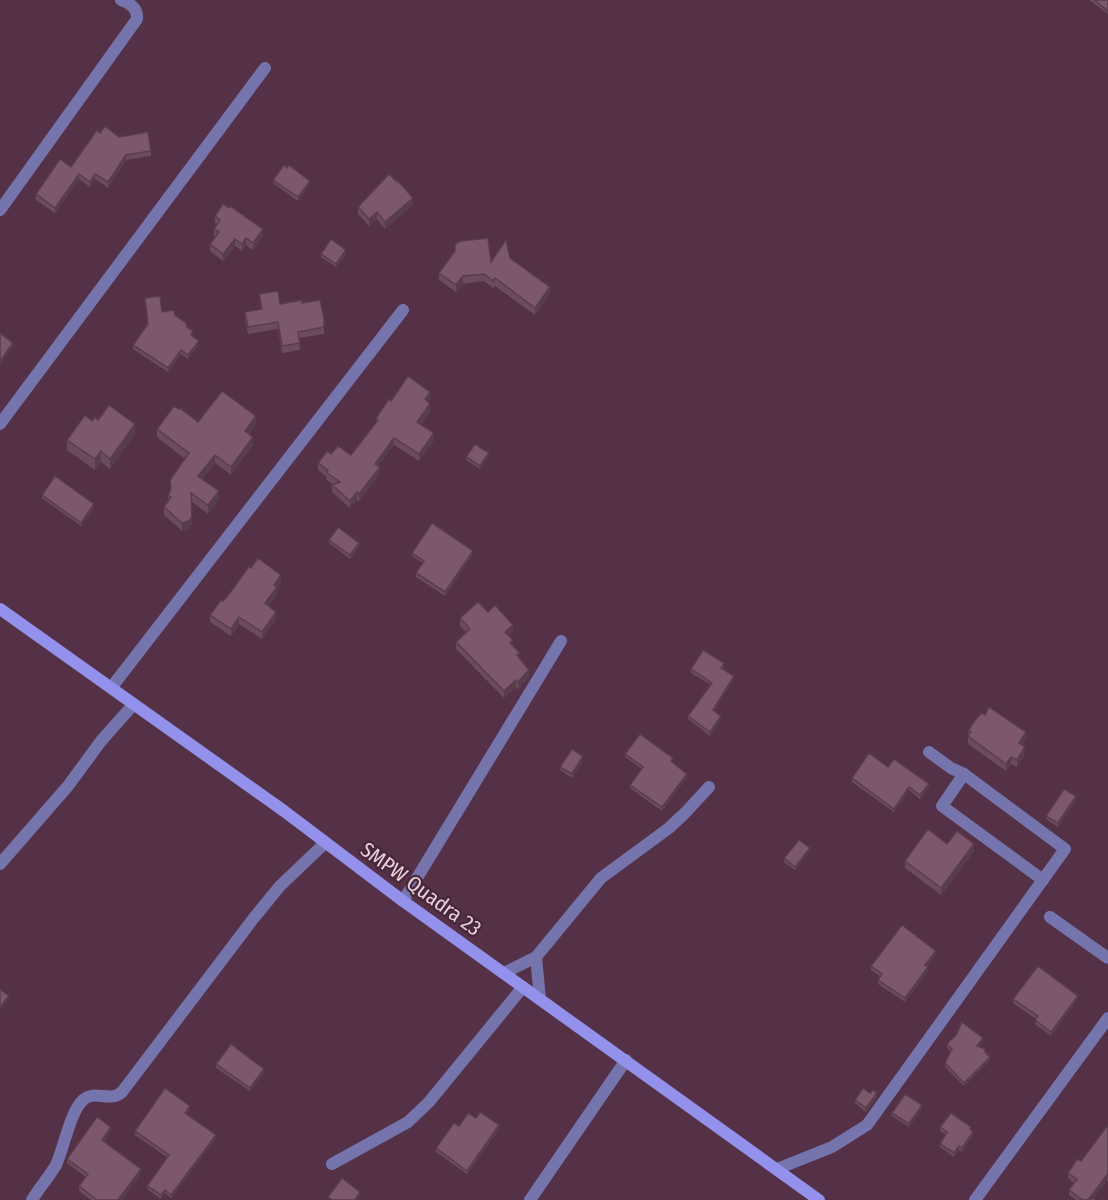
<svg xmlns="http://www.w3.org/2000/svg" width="1108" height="1200" viewBox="0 0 1108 1200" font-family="'Fira Sans Condensed',sans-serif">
  <rect width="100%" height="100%" fill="#543146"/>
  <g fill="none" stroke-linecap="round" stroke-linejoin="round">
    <g stroke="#7574ad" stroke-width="12">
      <path d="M0,210L137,19C138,8 130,3 121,0"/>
      <polyline points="0,424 265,68"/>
      <polyline points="111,688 403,310"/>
      <polyline points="964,774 942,806 1043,880"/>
      <polyline points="0,864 68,786 101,741 133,705"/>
      <polyline points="403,901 561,641"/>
      <polyline points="1050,917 1108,958"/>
      <polyline points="536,957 540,999"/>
      <polyline points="504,973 536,957 601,878 669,828 685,813 709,787"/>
      <polyline points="332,1164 408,1122 429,1102 523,987"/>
      <polyline points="777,1169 832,1147 867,1125 1065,849 964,774 951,768 929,752"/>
      <path d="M32,1200C39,1188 49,1177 56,1165C64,1148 70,1112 83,1100C95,1089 110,1103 122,1092L253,919L280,886L325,843"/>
      <polyline points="530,1200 626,1060"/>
      <polyline points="975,1200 1108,1018"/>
    </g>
    <polyline stroke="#9391eb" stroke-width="12" points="0,609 284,811 403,901 819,1200"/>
  </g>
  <g fill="#6c4b5e">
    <polygon points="1089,0 1108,0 1108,14"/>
    <polygon points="100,133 119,137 151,151 151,156 126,160 108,188 95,179 90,187 79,179 55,213 36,200 36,194 71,167"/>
    <polygon points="273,180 310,184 298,201 273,183"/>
    <polygon points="413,205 385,229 377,219 369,226 358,214 358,207"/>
    <polygon points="215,216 263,236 253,250 246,245 242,251 235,246 223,261 210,251 210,244 216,237 214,236 214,229 217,224 215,223"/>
    <polygon points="455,244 491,262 510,258 550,294 535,315 495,286 493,288 484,281 463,284 456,292 439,280 439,273 455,251"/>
    <polygon points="321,254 346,254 336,267 321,257"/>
    <polygon points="259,294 280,304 302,303 324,318 324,334 299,338 300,350 282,353 278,329 248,334 245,319 245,312 261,310"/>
    <polygon points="145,298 162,312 175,315 187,327 199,345 188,359 181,354 168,372 133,349 133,345 148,325"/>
    <polygon points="430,399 428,402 430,411 421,424 434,440 419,461 394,445 378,466 380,474 359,501 357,500 350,508 332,492 332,485 333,485 326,479 326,476 318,470 318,463 331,454 351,455 376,423 376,418 391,401"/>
    <polygon points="98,420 135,434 110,469 101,462 95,470 67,450 67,440 92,421"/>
    <polygon points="198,422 256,424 249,434 253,445 231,475 215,463 202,479 219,499 208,514 191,501 192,525 189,529 182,531 164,515 164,507 168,501 168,495 170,491 170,480 185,459 157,437 157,429"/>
    <polygon points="489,456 480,469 466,460 466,457"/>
    <polygon points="42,495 94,508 81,526 42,498"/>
    <polygon points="329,540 359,547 350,559 329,543"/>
    <polygon points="412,553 473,554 445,596 416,577 416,573 423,563 412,556"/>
    <polygon points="281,582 277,589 277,594 268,606 276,619 262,639 239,624 231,636 210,622 210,615"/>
    <polygon points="488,612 513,632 509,636 513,646 529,677 518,689 516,687 504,698 456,649 456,642 466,632 460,626 460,618"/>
    <polygon points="724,666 723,669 734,679 714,711 721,720 710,736 688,719 688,716 711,685 691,673 691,669"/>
    <polygon points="968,731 1026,739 1022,745 1025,754 1017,767 1011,764 1006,771 968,744"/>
    <polygon points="625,754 673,761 672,762 687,777 662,811 630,788 630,785 642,769 625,757"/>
    <polygon points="583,760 572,778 560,770 560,767"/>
    <polygon points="852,778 929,787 920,799 909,790 894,812 852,782"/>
    <polygon points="1076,800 1058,827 1046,819 1046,816"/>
    <polygon points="947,844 974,851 941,895 905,868 905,861"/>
    <polygon points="810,851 795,870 784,862 784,858"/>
    <polygon points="936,954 927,966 928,971 905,1002 878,984 878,980 881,977 871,970 871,966"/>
    <polygon points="1013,999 1078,999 1051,1036 1035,1024 1036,1019 1013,1003"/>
    <polygon points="983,1041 979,1047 985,1052 990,1060 964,1086 945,1067 945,1063 950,1051 947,1048 947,1044"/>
    <polygon points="216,1064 264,1072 250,1091 216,1068"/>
    <polygon points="870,1093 877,1097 866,1112 855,1103 855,1100"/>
    <polygon points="190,1109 186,1114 216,1138 171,1198 165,1193 161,1199 147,1189 147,1186 168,1158 135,1135 135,1131"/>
    <polygon points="922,1109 909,1127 892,1116 892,1113"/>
    <polygon points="476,1118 499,1129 467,1174 436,1152 436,1148"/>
    <polygon points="1108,1125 1108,1181 1107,1181 1093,1198 1096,1200 1076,1200 1069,1195 1069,1190 1074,1183 1068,1178 1068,1173 1081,1161"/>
    <polygon points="940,1127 971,1130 973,1135 962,1152 959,1150 954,1157 940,1147 940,1144 945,1134 940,1131"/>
    <polygon points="111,1131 104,1141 141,1174 122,1200 91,1200 79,1191 79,1186 86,1177 67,1163 67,1159"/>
  </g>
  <g fill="#583d4c">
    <polygon points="126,155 126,160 108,188 108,182"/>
    <polygon points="79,174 79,179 55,213 55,208"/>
    <polygon points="95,174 95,179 90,187 90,182"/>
    <polygon points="310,181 310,184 298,201 298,197"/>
    <polygon points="413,198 413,205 385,229 385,222"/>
    <polygon points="377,212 377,219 369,226 369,219"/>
    <polygon points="263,229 263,236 253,250 253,243"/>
    <polygon points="246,238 246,245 242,251 242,244"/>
    <polygon points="235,239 235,246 223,261 223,254"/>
    <polygon points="346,250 346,254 336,267 336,264"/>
    <polygon points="463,276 463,284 456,292 456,285"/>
    <polygon points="550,287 550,294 535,315 535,308"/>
    <polygon points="199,341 199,345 188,359 188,355"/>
    <polygon points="13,343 13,346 0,365 0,361"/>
    <polygon points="181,350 181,354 168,372 168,368"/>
    <polygon points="430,392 430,399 425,406 425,399"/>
    <polygon points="430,404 430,411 417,429 417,422"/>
    <polygon points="256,416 256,424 245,439 245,431"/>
    <polygon points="135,424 135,434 110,469 110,459"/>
    <polygon points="434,433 434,440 419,461 419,454"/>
    <polygon points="253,437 253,445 231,475 231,467"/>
    <polygon points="394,438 394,445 375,471 375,464"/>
    <polygon points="101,451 101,462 95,470 95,459"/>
    <polygon points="489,453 489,456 480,469 480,466"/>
    <polygon points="215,455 215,463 198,484 198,476"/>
    <polygon points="380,467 380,474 359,501 359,494"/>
    <polygon points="219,491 219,499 208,514 208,505"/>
    <polygon points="357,492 357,500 350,508 350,501"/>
    <polygon points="94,504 94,508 81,526 81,523"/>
    <polygon points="192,517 192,525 189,529 182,531 182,523"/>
    <polygon points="359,543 359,547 350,559 350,555"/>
    <polygon points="473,551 473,554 445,596 445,592"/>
    <polygon points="281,575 281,582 277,589 277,594 265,610 265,603 274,585"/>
    <polygon points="276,612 276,619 262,639 262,632"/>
    <polygon points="239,617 239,624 231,636 231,629"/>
    <polygon points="513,625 513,632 505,639 505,632"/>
    <polygon points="529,670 529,677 518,689 518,682"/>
    <polygon points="734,676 734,679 713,713 713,710"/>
    <polygon points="516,680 516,687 504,698 504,691"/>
    <polygon points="721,716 721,720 710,736 710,732"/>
    <polygon points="1026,732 1026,739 1019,750 1019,743"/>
    <polygon points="1025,747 1025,754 1017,767 1017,760"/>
    <polygon points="583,756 583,760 572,778 572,774"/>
    <polygon points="1011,757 1011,764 1006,771 1006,764"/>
    <polygon points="687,774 687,777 662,811 662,807"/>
    <polygon points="929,784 929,787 920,799 920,795"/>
    <polygon points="909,787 909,790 894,812 894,809"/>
    <polygon points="1076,796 1076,800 1058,827 1058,823"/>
    <polygon points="974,844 974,851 941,895 941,888"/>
    <polygon points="810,848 810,851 795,870 795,867"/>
    <polygon points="936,951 936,954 925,968 925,965"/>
    <polygon points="928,967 928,971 905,1002 905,998"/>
    <polygon points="9,996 9,999 0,1011 0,1007"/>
    <polygon points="1078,996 1078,999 1051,1036 1051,1032"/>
    <polygon points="983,1038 983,1041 977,1049 977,1046"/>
    <polygon points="990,1057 990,1060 964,1086 964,1083"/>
    <polygon points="264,1069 264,1072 250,1091 250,1088"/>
    <polygon points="877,1093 877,1097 866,1112 866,1108"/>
    <polygon points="922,1105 922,1109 909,1127 909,1124"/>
    <polygon points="499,1125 499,1129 467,1174 467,1171"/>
    <polygon points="111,1127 111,1131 102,1144 102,1140"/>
    <polygon points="973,1132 973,1135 962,1152 962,1148"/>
    <polygon points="216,1135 216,1138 171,1198 171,1195"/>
    <polygon points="959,1146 959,1150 954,1157 954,1153"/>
    <polygon points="141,1169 141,1174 122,1200 118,1200"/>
    <polygon points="1107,1175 1107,1181 1092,1200 1088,1200"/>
    <polygon points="165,1190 165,1193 161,1199 161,1195"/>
    <polygon points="360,1192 360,1195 357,1200 355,1200"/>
  </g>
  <g fill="#7d576d" stroke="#583d4c" stroke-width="1.5">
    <polygon points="1094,0 1108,0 1108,11"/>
    <polygon points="105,126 119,137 148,132 151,151 126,155 108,182 95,174 90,182 79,174 55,208 36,194 60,159 71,167 97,130 100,133"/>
    <polygon points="284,165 287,168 289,165 310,181 298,197 273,180"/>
    <polygon points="389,174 397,182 398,181 413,198 385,222 377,212 369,219 358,207"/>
    <polygon points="223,204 229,208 230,206 263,229 253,243 246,238 242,244 235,239 223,254 210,244 219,232 214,229 220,220 215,216"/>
    <polygon points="488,238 491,262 506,240 510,258 550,287 535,308 495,278 493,281 484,274 463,276 456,285 439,273 455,251 455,244 461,241"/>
    <polygon points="331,239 346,250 336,264 321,254"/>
    <polygon points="278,291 280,304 302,300 302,303 320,300 324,318 324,327 298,332 300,343 282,346 278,322 248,327 245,312 262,309 259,294"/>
    <polygon points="160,296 162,312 174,310 175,315 186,323 187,327 193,331 191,335 199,341 188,355 181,350 168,368 133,345 148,324 145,298"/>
    <polygon points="0,333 13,343 0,361"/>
    <polygon points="408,376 430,392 425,399 430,404 417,422 434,433 419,454 394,438 375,464 380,467 359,494 357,492 350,501 332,485 340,482 326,472 328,470 318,463 327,451 331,454 338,446 351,455 378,420 376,418 389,399 391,401"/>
    <polygon points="222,391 256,416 245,431 253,437 231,467 215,455 198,476 219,491 208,505 191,493 192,517 189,521 182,523 164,507 171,497 168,495 171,489 170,480 189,453 157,429 174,406 179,409 180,408 198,422"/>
    <polygon points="109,405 135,424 110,459 101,451 95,459 67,440 85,415 92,421 95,417 98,420"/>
    <polygon points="475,444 489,453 480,466 466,457"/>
    <polygon points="55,476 94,504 81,523 42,495"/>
    <polygon points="432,523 473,551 445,592 416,573 424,561 412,553"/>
    <polygon points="338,527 359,543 350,555 329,540"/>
    <polygon points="258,558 281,575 274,585 277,587 265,603 276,612 262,632 239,617 231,629 210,615 221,600 223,601 233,589 249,566 251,568"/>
    <polygon points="478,602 488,612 495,605 513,625 505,632 513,640 510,643 520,653 517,655 529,670 518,682 516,680 504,691 456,642 470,629 460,618"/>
    <polygon points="703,650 724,663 721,668 734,676 713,710 721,716 710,732 688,716 712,683 691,669"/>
    <polygon points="989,707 1026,732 1019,743 1025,747 1017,760 1011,757 1006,764 968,736 971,732 968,731 976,719 982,713 985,715"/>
    <polygon points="640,734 673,758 671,761 687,774 662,807 630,785 643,767 625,754"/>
    <polygon points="572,749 583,756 572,774 560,767"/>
    <polygon points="869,753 888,767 894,759 929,784 920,795 909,787 894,809 852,778"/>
    <polygon points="1064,789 1076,796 1058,823 1046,816"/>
    <polygon points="928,829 947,844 957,831 974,844 941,888 905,861"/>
    <polygon points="799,840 810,848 795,867 784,858"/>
    <polygon points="902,925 936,951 925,965 928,967 905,998 878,980 882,974 871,966"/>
    <polygon points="1038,966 1078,996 1051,1032 1035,1020 1038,1016 1013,999"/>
    <polygon points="0,989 9,996 0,1007"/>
    <polygon points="962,1022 983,1038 977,1046 985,1049 985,1052 990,1057 964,1083 945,1063 952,1049 947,1044 956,1035"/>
    <polygon points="231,1044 264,1069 250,1088 216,1064"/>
    <polygon points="165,1088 190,1106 185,1113 216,1135 171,1195 165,1190 161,1195 147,1186 169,1155 135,1131"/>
    <polygon points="863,1088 870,1093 873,1090 877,1093 866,1108 855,1100"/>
    <polygon points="905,1094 922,1105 909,1124 892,1113"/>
    <polygon points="480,1112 499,1125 467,1171 436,1148 454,1123 459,1126 468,1113 476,1118"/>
    <polygon points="951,1113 971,1127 970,1129 973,1132 962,1148 959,1146 954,1153 940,1144 947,1132 940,1127"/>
    <polygon points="97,1117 111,1127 102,1140 141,1169 118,1200 97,1200 79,1186 88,1174 67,1159"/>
    <polygon points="1108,1125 1108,1176 1107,1175 1088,1200 1083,1200 1069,1190 1077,1179 1068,1173 1077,1159 1081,1161"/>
    <polygon points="342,1178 360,1192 355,1200 332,1200 328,1197"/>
  </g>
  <g text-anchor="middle" stroke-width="4.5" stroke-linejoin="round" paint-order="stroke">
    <g font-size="21" fill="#e7d1dd" stroke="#49273b">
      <text transform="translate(421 889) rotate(36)" y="7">SMPW Quadra 23</text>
    </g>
  </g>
</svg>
